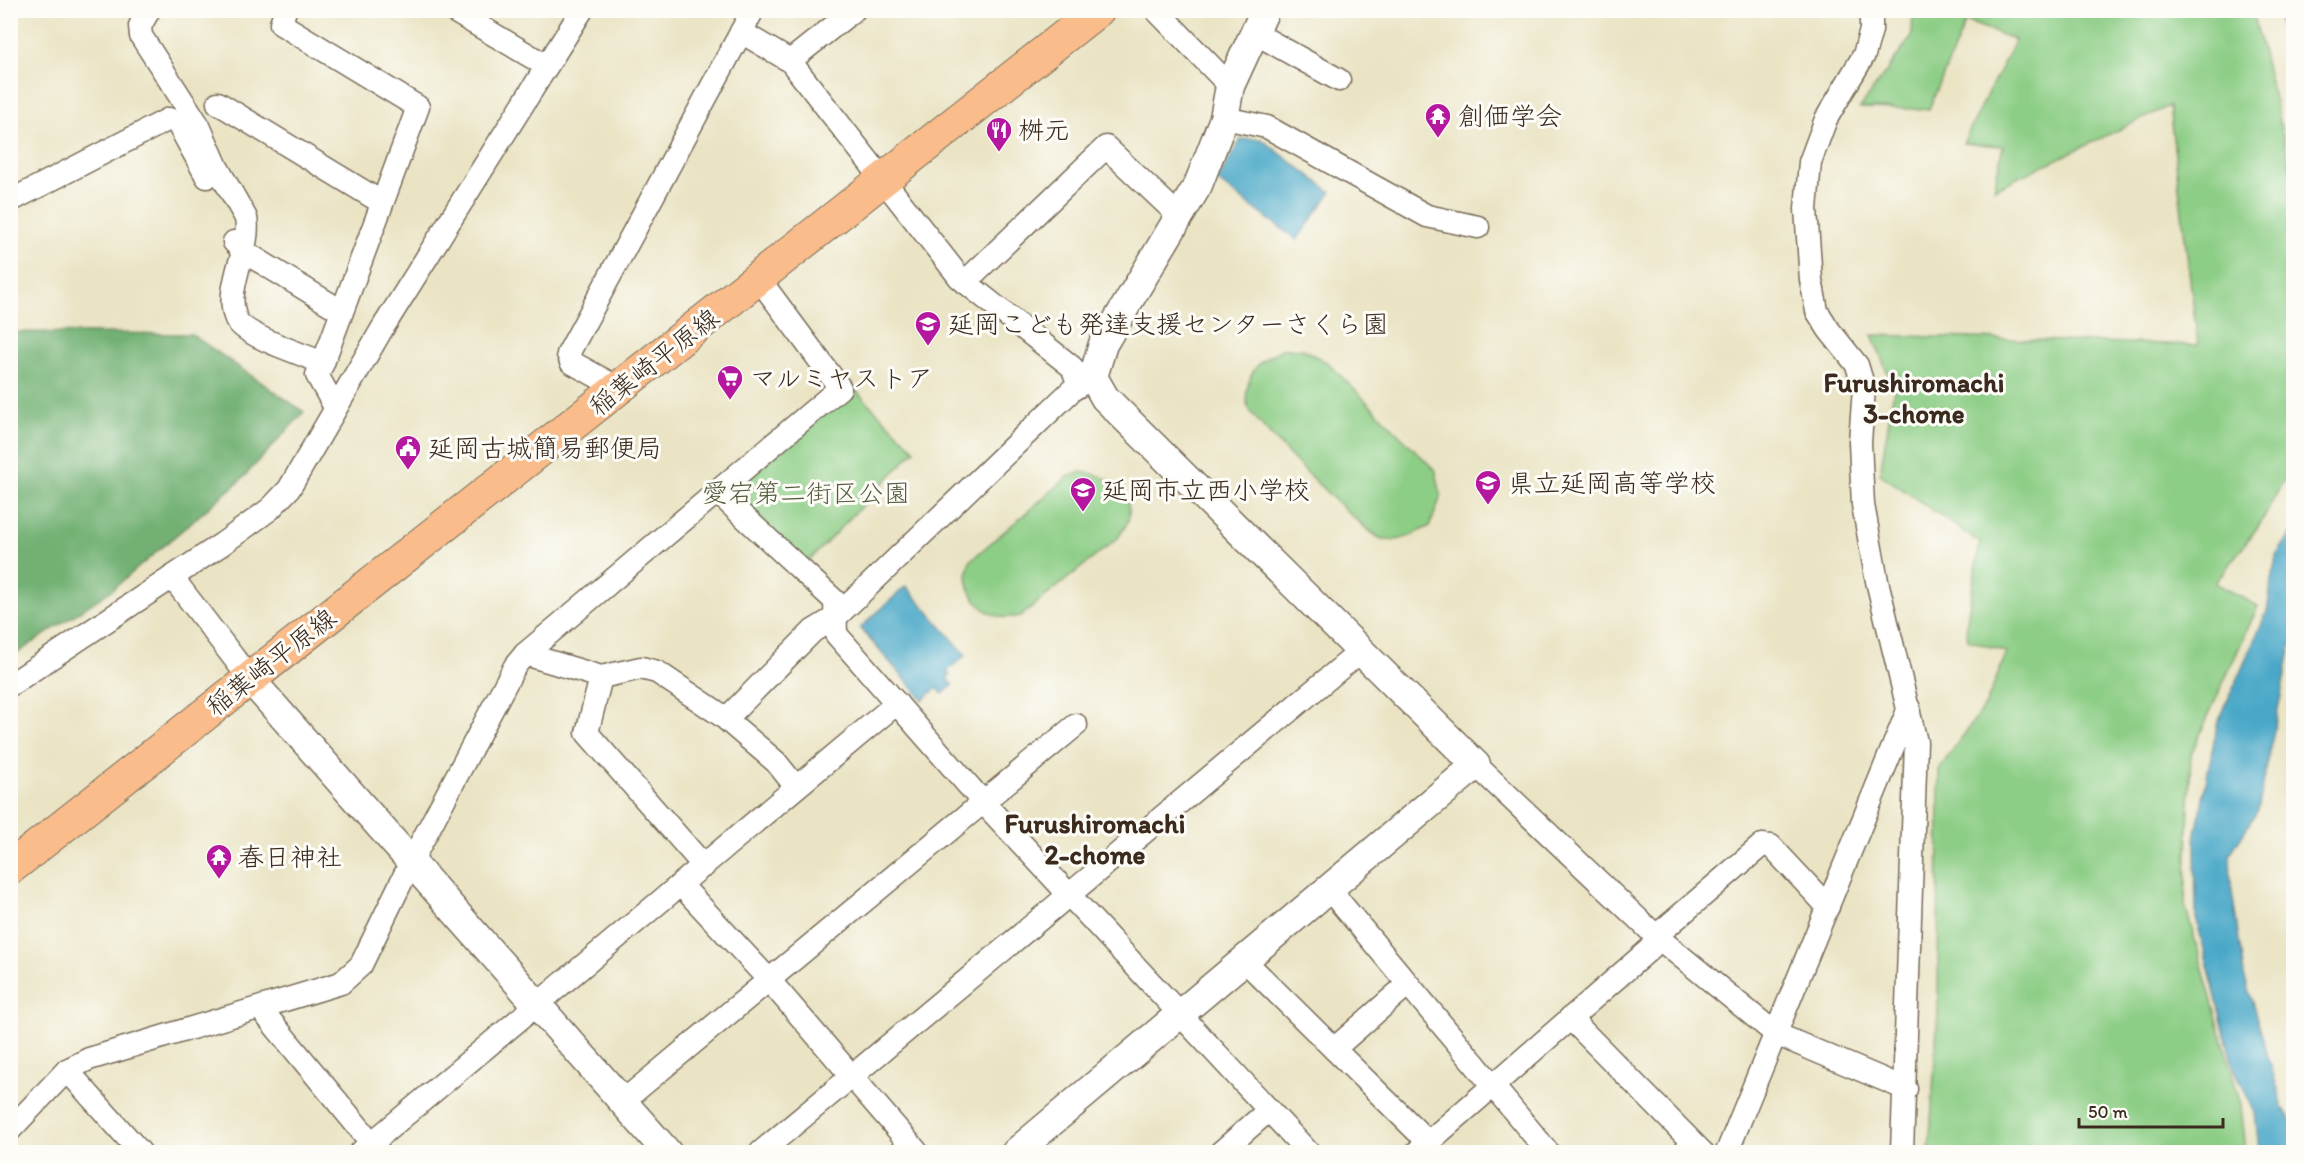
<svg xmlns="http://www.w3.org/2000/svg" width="2304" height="1163" viewBox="0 0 2304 1163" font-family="Itim,'Klee One',sans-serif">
  <rect width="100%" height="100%" fill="#fdfcf7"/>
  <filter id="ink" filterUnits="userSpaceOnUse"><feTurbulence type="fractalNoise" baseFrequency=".0167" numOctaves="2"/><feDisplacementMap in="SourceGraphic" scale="12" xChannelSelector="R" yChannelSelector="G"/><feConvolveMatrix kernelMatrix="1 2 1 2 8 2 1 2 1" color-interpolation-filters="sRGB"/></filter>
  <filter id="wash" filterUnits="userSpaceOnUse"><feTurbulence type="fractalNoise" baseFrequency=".008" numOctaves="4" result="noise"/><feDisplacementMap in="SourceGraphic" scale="24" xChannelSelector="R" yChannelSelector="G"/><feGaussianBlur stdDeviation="1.35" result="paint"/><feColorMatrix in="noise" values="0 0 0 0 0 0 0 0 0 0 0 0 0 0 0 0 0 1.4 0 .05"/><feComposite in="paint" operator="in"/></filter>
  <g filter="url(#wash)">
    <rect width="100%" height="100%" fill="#eae4c5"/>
    <g fill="#8dce86" stroke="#647c52" stroke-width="1.5">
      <polygon points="1913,11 2253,11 2293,178 2293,463 2260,524 2215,583 2258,606 2191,754 2185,905 2241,1105 2246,1152 1929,1152 1938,1011 1939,769 1986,704 2007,652 1968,640 1966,626 1980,543 1880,474 1894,389 1872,335 2198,345 2169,106 1994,189 2003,146 1963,143 2015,40 1966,21 1929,109 1860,108 1912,36"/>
      <path d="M1282,349H1303L1328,363L1436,471L1441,496L1430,526C1416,533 1399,544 1382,539C1366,534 1255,424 1248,407C1243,395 1250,373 1259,364C1264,358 1275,353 1282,349Z"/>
      <polygon points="853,388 915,450 807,563 731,491"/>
      <path d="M1080,472C1105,473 1135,491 1128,521C1126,526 1121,533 1118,538L1021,616C1015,617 1008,618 1002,617C977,613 959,582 971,560L1068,477Z"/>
    </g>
    <polygon fill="#72b173" stroke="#566e48" stroke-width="1.5" points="11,332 191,334 304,412 242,479 112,590 11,657"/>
    <g fill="#4aa8c8" stroke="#426973" stroke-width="1.5">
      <polygon points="2279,11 2293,11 2293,57 2280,27"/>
      <polygon points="1241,139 1261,139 1331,192 1297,240 1217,181"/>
      <polygon points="2293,531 2293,636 2258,810 2230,854 2231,884 2244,975 2283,1107 2293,1124 2293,1152 2259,1152 2255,1113 2233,1066 2196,918 2195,839 2217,725 2267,611 2276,556"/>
      <polygon points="906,586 966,655 947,671 950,675 947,679 953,685 943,694 937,688 923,700 860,628"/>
    </g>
  </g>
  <g filter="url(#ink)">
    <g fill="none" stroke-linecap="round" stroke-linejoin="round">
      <g stroke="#786b58" stroke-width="25">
        <g id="minor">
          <path d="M149,10L140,26L141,36L199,126L217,167L246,218C249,235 243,252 238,269C234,285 229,303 236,319C245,337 303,354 323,363L317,375L335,407"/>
          <polyline points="285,10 281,24 418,107 323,363"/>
          <polyline points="452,10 547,66"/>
          <polyline points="1156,10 1230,86"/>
          <polyline points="1871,10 1871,30 1864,55 1826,119 1810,162 1806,209 1811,280 1817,311 1829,330 1857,365 1864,388 1860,442 1863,505 1877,581 1916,742 1902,1152"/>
          <polyline points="741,32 790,61 960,278 1072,367 1079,385"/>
          <polyline points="1253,32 1339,80"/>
          <polyline points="790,61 854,10"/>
          <polyline points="218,103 381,202"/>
          <polyline points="1224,118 1267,127 1427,216 1478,227"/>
          <polyline points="10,201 169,119 178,124 207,177"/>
          <polyline points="234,242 243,251 341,311"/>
          <polyline points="965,282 1106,147 1179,216"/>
          <polyline points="620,389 571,362 568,354 753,10"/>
          <polyline points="716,491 835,601 836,634 982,801 1308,1152"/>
          <polyline points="172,577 250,679"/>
          <polyline points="525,654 601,677 641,668 657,672 721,715 730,715 813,631 836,617 1072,390 1093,377"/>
          <polyline points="601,677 587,733 704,866"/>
          <polyline points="10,685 222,544 270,509 289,489 382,329 582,10"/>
          <polyline points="721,715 776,762 796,787"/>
          <polyline points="1476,765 1656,936 1776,1034 1906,1089"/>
          <polyline points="681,885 769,980 917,1152"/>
          <polyline points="1329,889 1548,1152"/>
          <polyline points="1244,960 1429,1143"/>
          <polyline points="260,1008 379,1152"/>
          <polyline points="1570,1018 1702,1152"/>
          <polyline points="1334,1049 1408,984"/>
          <polyline points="67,1070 140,1152"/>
          <polyline points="622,1102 1076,725"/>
          <polyline points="10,1130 67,1070 89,1059 341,983 361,965 411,862 515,666 525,654 840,388 759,279"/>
          <polyline points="361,1152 897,703"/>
          <polyline points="761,1152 1361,651"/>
          <polyline points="1221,1152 1269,1110"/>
          <polyline points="1417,1152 1651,948 1656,936 1762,845 1771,846 1828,907"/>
          <polyline points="1727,1152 1909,708"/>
        </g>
      </g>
      <g stroke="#786b58" stroke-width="31">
        <g id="tertiary">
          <polyline points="250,679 667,1152"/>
          <polyline points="1016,1152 1476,765 1105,398 1093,377 1103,344 1198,185 1224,118 1230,86 1265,10"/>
        </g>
      </g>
      <g stroke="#786b58" stroke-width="35">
        <polyline id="primary" points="10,868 1098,10"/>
      </g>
      <use href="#minor" stroke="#fff" stroke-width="22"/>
      <use href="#tertiary" stroke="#fff" stroke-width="28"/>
      <use href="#primary" stroke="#f9bc8a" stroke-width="33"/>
    </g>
  </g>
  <defs>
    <g id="temple-pin" transform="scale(1.35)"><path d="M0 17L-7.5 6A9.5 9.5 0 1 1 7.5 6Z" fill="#b5179e" stroke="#fdfcf7"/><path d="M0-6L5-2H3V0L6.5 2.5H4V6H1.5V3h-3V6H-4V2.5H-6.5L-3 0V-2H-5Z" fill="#fff"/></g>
    <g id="restaurant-pin" transform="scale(1.35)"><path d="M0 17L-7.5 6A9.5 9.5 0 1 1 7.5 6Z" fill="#b5179e" stroke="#fdfcf7"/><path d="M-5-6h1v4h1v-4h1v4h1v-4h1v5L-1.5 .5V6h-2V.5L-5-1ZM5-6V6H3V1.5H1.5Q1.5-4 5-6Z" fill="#fff"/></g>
    <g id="school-pin" transform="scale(1.35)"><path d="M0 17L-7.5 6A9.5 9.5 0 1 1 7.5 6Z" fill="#b5179e" stroke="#fdfcf7"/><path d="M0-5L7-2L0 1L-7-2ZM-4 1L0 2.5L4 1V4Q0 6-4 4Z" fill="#fff"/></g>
    <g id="supermarket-pin" transform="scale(1.35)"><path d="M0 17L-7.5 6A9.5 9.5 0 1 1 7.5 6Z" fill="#b5179e" stroke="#fdfcf7"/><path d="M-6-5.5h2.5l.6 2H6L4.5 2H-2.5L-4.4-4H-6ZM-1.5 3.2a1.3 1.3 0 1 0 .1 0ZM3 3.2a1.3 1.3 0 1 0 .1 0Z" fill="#fff"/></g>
    <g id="civic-pin" transform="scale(1.35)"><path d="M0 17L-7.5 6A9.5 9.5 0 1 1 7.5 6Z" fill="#b5179e" stroke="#fdfcf7"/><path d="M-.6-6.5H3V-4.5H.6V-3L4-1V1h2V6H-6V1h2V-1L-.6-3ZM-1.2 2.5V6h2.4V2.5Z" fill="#fff"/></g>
  </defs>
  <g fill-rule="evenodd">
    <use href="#temple-pin" x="1438" y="116"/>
    <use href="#restaurant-pin" x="999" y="130"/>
    <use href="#school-pin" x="928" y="324"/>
    <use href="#supermarket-pin" x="730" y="378"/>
    <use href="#civic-pin" x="408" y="448"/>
    <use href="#school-pin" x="1488" y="483"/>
    <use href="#school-pin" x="1083" y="490"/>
    <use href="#temple-pin" x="219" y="857"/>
  </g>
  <g text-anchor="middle" stroke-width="6" stroke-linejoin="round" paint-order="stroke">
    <g font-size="26" fill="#3b2a1e" stroke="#fdfcf7" text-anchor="start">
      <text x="1458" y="125">創価学会</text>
      <text x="1018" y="139">桝元</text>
      <text x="948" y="333">延岡こども発達支援センターさくら園</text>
      <text x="750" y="387">マルミヤストア</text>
      <text x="428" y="457">延岡古城簡易郵便局</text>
      <text x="1508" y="492">県立延岡高等学校</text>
      <text x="1102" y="499">延岡市立西小学校</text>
      <text x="238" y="866">春日神社</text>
    </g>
    <g font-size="26" fill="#3b2a1e" stroke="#fdfcf7">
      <text transform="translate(654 362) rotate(-38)" y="9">稲葉崎平原線</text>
      <text transform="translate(271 662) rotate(-38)" y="9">稲葉崎平原線</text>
    </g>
    <g font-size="26" fill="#545b3d" stroke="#fdfcf7">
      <text x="806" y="502">愛宕第二街区公園</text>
    </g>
    <g font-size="27" font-weight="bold" fill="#3b2a1e" stroke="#fdfcf7">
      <text x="1914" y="392">Furushiromachi<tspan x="1914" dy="31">3-chome</tspan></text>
      <text x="1095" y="833">Furushiromachi<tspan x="1095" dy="31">2-chome</tspan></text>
    </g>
  </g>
  <rect width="2304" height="1163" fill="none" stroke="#fdfcf7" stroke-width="36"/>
  <path d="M2079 1118v9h144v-9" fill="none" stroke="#3b2a1e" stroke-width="3"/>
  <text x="2088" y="1118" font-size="18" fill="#3b2a1e" stroke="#fdfcf7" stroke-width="4.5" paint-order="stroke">50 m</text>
</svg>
